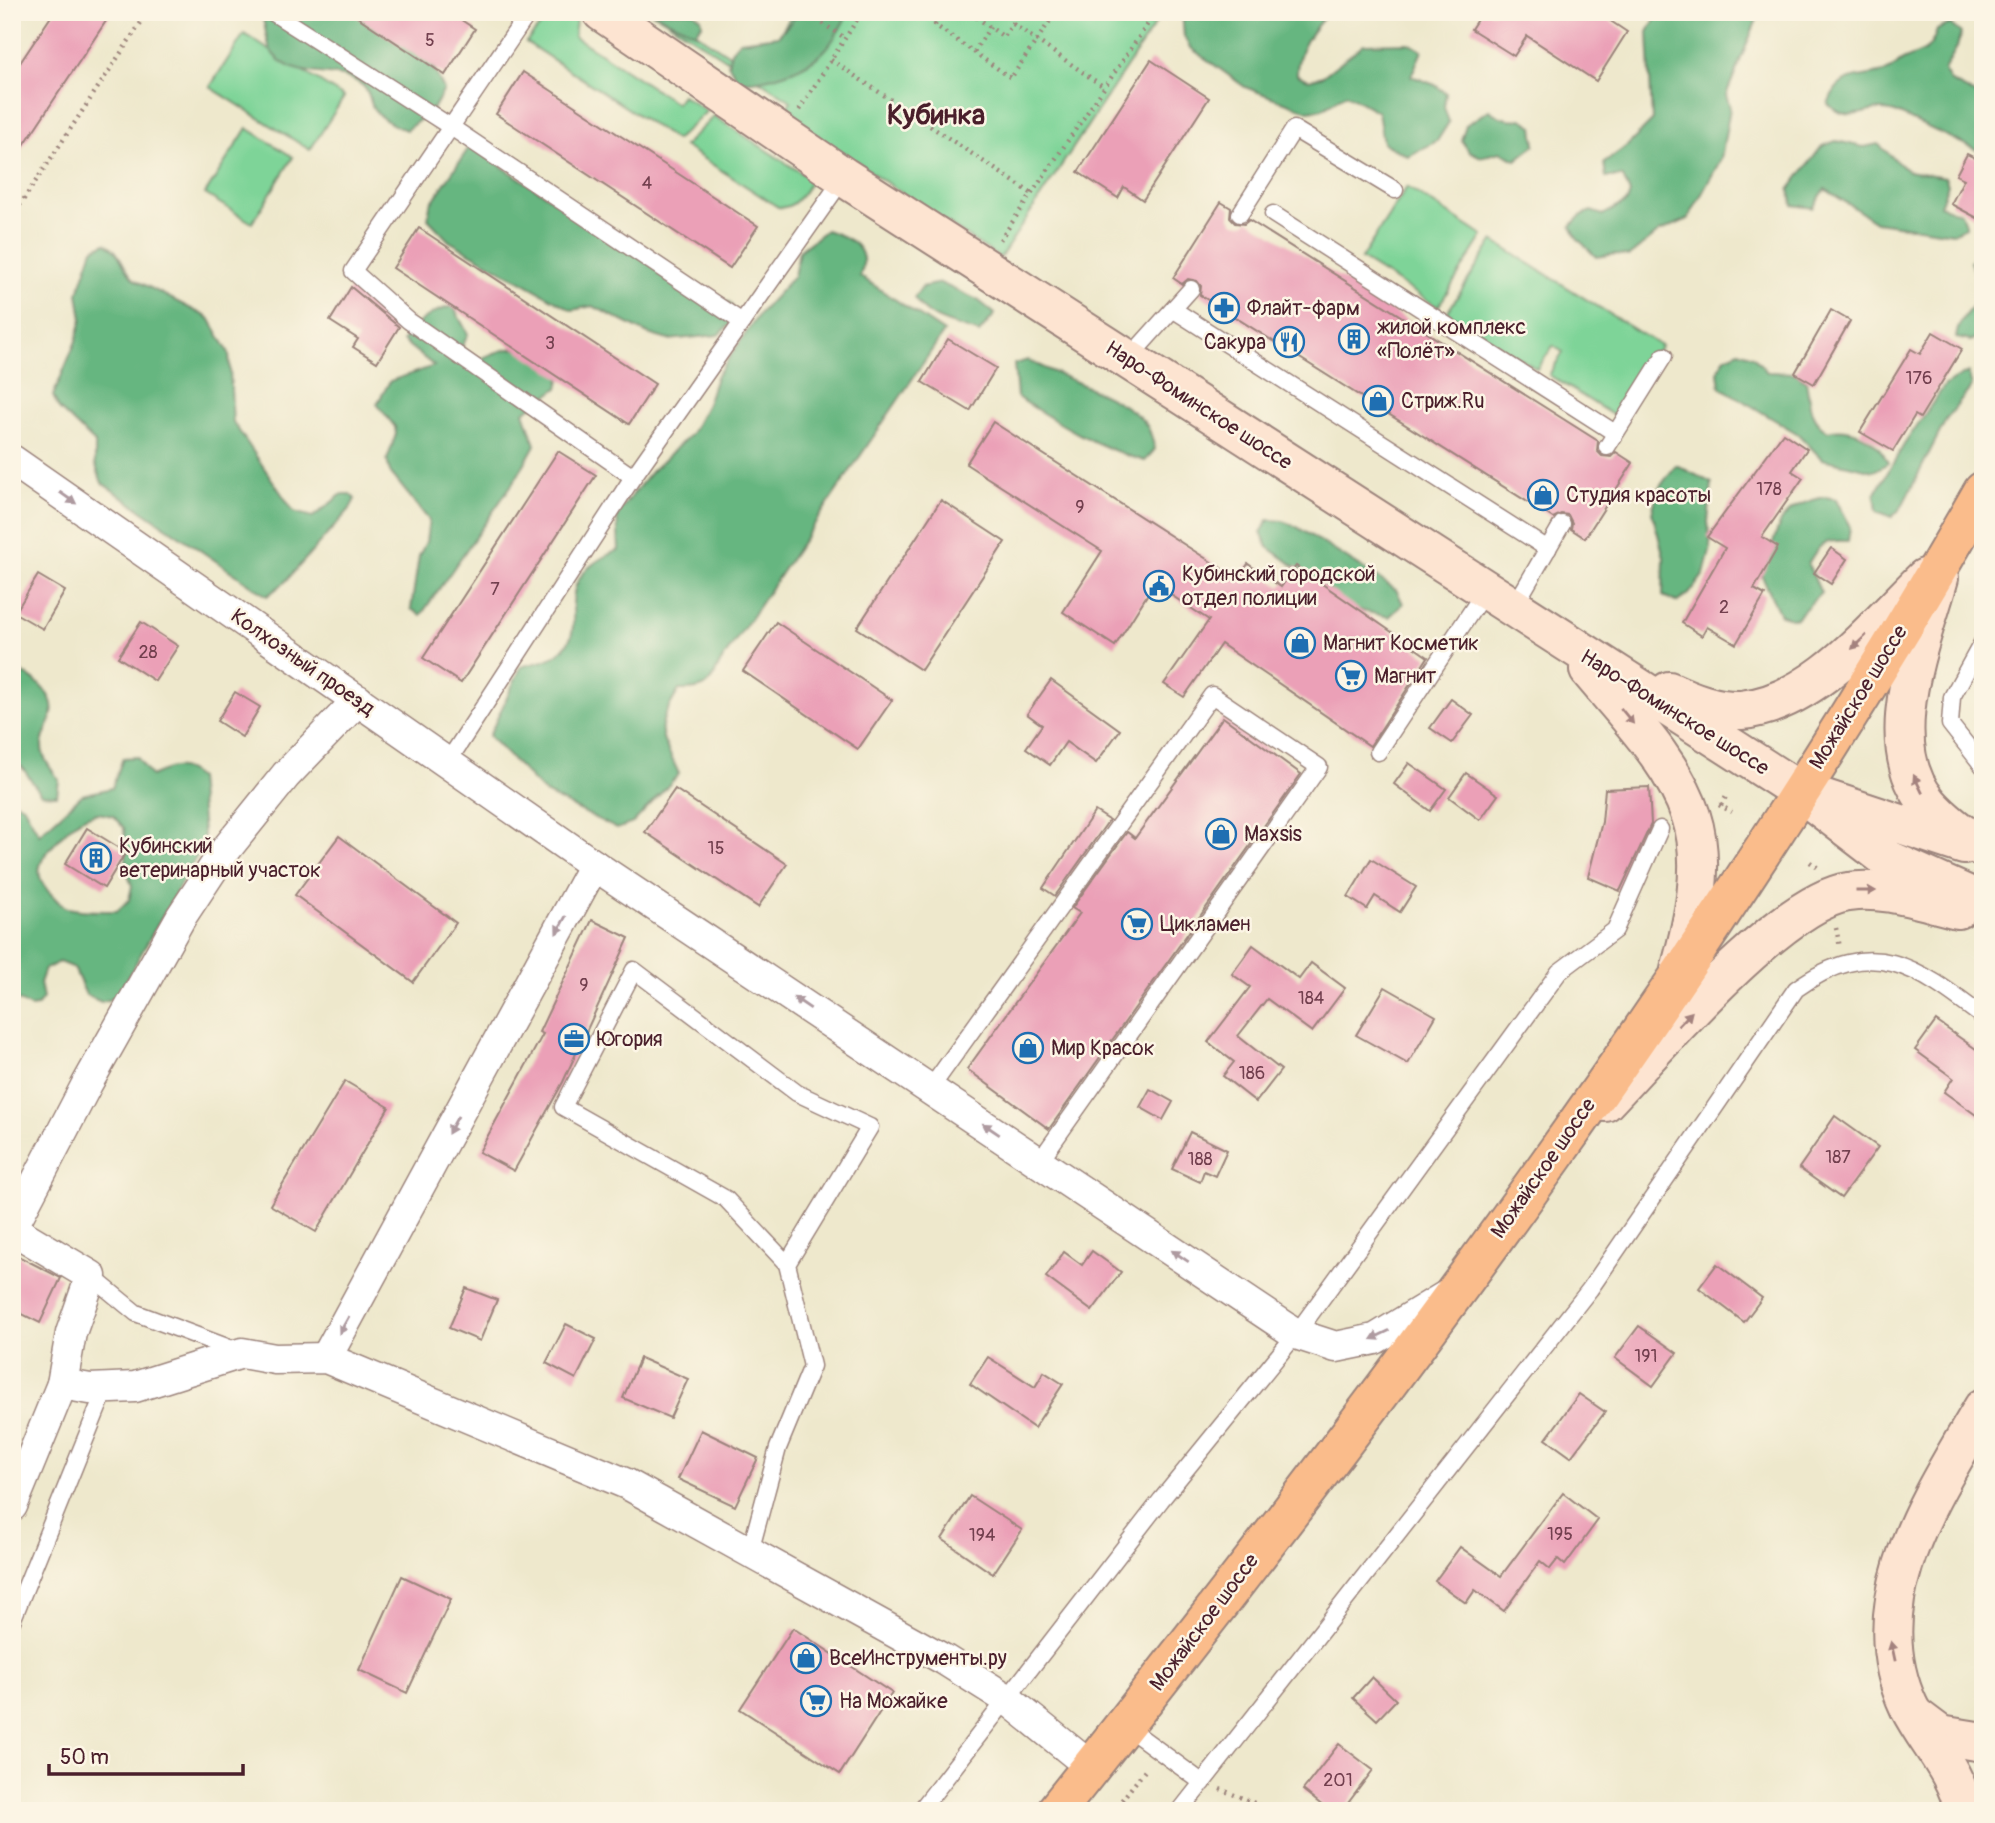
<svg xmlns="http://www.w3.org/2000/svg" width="1995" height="1823" viewBox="0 0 1995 1823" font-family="Pangolin,sans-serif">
  <rect width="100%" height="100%" fill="#fcf5e5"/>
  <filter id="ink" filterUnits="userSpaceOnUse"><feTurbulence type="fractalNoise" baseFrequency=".0143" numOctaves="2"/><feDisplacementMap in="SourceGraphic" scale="14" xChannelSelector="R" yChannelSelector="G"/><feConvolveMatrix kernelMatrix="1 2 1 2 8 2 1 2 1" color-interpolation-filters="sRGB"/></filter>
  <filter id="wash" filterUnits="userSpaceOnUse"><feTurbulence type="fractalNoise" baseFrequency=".00686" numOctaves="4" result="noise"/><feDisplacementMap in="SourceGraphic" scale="28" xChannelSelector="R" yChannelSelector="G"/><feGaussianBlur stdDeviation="1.57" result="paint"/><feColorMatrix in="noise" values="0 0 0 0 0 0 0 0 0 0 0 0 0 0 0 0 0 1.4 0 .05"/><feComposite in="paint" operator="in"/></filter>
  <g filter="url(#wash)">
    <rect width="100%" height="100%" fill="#eee8cc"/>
    <g fill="#7ed498" stroke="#647a62" stroke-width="2">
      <polygon points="552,12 577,12 574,36 676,103 682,95 707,111 676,140 526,42"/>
      <polygon points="653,12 664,12 755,72 794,12 833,37 816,12 1163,12 1000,258 783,114 791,101"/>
      <polygon points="244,34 344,97 310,150 210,87"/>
      <path d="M714,116L812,180C803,192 795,210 778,207L684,146Z"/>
      <polygon points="247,128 293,157 252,223 205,194"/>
      <polygon points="1407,187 1483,236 1438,307 1361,259"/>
      <polygon points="1493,241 1661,346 1616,417 1549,375 1563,352 1553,346 1537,369 1447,313"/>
    </g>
    <g fill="#66b680" stroke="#586a56" stroke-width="2" fill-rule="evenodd">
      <path d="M260,12H367L429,58L444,90L432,111L406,130C395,126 381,120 374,109C369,102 371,93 363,86C336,64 299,84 273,54C265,44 267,24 260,12Z"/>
      <polygon points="650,12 693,12 701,18 702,25 695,33"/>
      <path d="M800,12H849C842,24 835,39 826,49C807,70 768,81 740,82L728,64L731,51L740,41L778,36Z"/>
      <path d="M1182,12H1329C1313,29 1296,50 1297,75L1309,80L1323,76L1364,44L1409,43L1422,51L1411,76L1435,85L1446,93L1444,107L1449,122L1437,141L1408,156L1383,143L1378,112L1346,94L1322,109L1308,111L1245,87L1191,48L1184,37Z"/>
      <polygon points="1659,12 1760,12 1726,95 1730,108 1721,159 1688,219 1659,232 1629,256 1616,254 1596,257 1577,238 1571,226 1580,216 1591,211 1603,215 1627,202 1630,193 1623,177 1606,177 1604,163 1627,146 1652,121 1648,32"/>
      <path d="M1950,24L1961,33L1957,47L1944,70L1951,82L1983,98V153L1895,112C1866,103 1853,128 1828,104C1840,69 1862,81 1890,70C1895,68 1898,62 1903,60C1923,50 1929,55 1937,30Z"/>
      <path d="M1489,110C1500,118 1508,121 1522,119L1533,126L1535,145L1516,160L1500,152L1481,157L1469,151L1461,140L1466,125Z"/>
      <polygon points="1836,141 1864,147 1878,144 1908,171 1945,177 1948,185 1940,205 1961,213 1966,227 1953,233 1876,222 1825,189 1813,208 1793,205 1789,190 1822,146"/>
      <polygon points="470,146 714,304 729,302 739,317 718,335 668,340 648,334 593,306 572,310 449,241 428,219 430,205"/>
      <path d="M826,230C848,237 872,247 860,276L944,332L719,665C710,687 703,691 679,690C653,733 659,729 679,774L633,823L617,829L545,793L489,736L521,667C535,662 550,662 561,651C594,621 541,582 619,550L617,514L651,472L691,434L707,404L716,377L759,314L794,276L799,251Z"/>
      <path d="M106,243C122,253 122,268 135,280L209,318L229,353L233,422L294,512L313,517L342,494H350L355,499L350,509L285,582L267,596L102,483L95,463V443L59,409L53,396L76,341L82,319L78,293L93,249Z"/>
      <path d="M1983,255V335L1971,341L1956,338C1961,301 1995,309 1970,262Z"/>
      <path d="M940,283L978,300L995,314L979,333C953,323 931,323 914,298L922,287Z"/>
      <path d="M453,306L468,334L460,352L479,360C522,338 525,350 561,375L558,388L524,412L535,445L517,477L421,615L411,609L419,556L426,542L429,520L390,472L387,460L396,434L395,427L377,404L390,381L434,366L403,341C416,322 431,311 453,306Z"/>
      <path d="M1739,351L1753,356L1767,372L1795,373L1806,381C1810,403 1808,419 1828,431C1853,425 1879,440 1888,463L1874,471L1822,459L1798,434L1720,387L1718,372L1725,357Z"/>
      <path d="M1028,360C1059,377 1124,397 1145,423C1151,430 1152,440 1155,449L1145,461C1098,448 1058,423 1017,397L1014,364Z"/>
      <polygon points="1968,372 1972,386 1946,420 1901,508 1892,517 1877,511 1875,494 1905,443 1945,385"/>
      <polygon points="1676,465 1712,483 1708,522 1711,547 1704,574 1689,594 1677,602 1663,596 1664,557 1652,512 1659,488"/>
      <path d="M1825,497L1836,499L1850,527L1848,541C1824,539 1819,544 1808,564L1821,593L1795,619L1780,615L1760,572C1785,529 1768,509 1825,497Z"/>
      <polygon points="1268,520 1283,521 1297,527 1386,583 1397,591 1403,604 1389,617 1354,609 1268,547 1261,533"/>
      <path d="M12,667C29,675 57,693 52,714C50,725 42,736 42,746C42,759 52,770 59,780L57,795L41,794L22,767L12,761Z"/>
      <path d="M137,757L151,776C171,766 181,763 198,778L204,843L116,998L101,1002L86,995L74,968L59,962L45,969L40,983L43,998L37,1006L30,1007L12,997V800L24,807L39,834L82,795L112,788L123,758ZM98,813L113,816L124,828L127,872L132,886L129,900L117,911C101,911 84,912 68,908C61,906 56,899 51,894C30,873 40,859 58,840C70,826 79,817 98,813Z"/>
    </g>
    <g id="blocks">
      <g fill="#eba0b7">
        <polygon points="54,12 112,12 12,163 12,75"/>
        <polygon points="350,12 449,12 475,29 445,75"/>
        <polygon points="1482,12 1597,12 1627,32 1596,81 1527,36 1514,56 1471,29"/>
        <polygon points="1151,60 1209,98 1143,200 1124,187 1118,198 1078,172"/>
        <polygon points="523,72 758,226 730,268 496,114"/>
        <polygon points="1983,144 1983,221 1951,204 1964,179 1956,175 1967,154 1975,158"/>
        <polygon points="1221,202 1231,208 1230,218 1235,223 1244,224 1249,220 1598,441 1597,451 1602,456 1611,457 1616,452 1633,463 1585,538 1571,529 1572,523 1568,515 1561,514 1553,518 1200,295 1201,286 1197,281 1188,279 1182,284 1173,278"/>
        <polygon points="419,228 655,384 629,424 393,268"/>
        <polygon points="351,287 399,327 377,362 353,347 358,339 330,321"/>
        <polygon points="1831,310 1850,321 1814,384 1795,373"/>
        <polygon points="1933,332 1962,349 1920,418 1915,415 1893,451 1860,432 1911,349 1920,354"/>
        <polygon points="948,339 996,368 970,411 922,382"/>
        <polygon points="993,422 1238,579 1248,564 1281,587 1296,566 1428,657 1370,746 1221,644 1184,697 1164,684 1209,620 1154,584 1115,646 1063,612 1102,551 966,464"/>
        <polygon points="1783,433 1807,449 1792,471 1803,478 1762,537 1778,547 1754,589 1765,595 1736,644 1707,627 1702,636 1682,623 1725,548 1707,537"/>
        <polygon points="558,451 596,475 461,683 423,658"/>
        <polygon points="941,500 1005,542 921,670 857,628"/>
        <polygon points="1831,548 1847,559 1831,584 1814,573"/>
        <polygon points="38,575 65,591 43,629 15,613"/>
        <polygon points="141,622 178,646 155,681 118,657"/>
        <polygon points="776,622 892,700 858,749 743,671"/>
        <polygon points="1051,680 1120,730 1096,763 1066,742 1050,765 1026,748 1042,725 1027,714"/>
        <polygon points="235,692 260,707 242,737 217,721"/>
        <polygon points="1451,699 1473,715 1452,743 1430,728"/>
        <polygon points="1223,717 1301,774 1049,1129 967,1069 1080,913 1072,908 1127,832 1135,838"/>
        <polygon points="1409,763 1446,789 1430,811 1394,784"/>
        <polygon points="1466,773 1498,795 1480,820 1449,797"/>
        <polygon points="1649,787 1651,824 1620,891 1588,877 1602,822 1605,789"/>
        <polygon points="675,789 787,864 758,907 645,832"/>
        <polygon points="1095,811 1109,820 1055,896 1043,888"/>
        <polygon points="87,828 126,852 104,888 65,864"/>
        <polygon points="339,836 456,923 413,982 295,895"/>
        <polygon points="1371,859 1416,887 1400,912 1375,896 1367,909 1348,897"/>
        <polygon points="592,920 629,938 563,1082 514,1171 479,1152 543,1034 539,1032"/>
        <polygon points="1253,945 1299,979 1311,963 1345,988 1312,1032 1267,999 1238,1036 1281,1070 1256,1102 1223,1076 1234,1062 1208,1042 1250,987 1232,974"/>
        <polygon points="1385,987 1436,1016 1408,1064 1356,1035"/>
        <polygon points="1936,1021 1983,1054 1983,1120 1944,1092 1953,1078 1915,1050"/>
        <polygon points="345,1081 389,1107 316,1232 270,1205"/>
        <polygon points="1150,1089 1173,1102 1163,1120 1140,1107"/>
        <polygon points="1835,1116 1878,1147 1841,1198 1799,1168"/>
        <polygon points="1190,1132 1227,1150 1215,1176 1204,1171 1200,1182 1172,1169"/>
        <polygon points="1092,1251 1121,1272 1092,1311 1046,1277 1064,1252 1082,1265"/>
        <polygon points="12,1253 61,1278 40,1323 12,1309"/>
        <polygon points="1717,1264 1762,1298 1744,1322 1699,1288"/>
        <polygon points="466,1288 497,1300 480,1341 449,1328"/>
        <polygon points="566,1324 596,1339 576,1379 546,1363"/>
        <polygon points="1639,1326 1677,1353 1653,1386 1615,1358"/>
        <polygon points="988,1357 1035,1387 1044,1372 1063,1384 1034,1428 970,1384"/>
        <polygon points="640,1358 688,1379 670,1418 623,1398"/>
        <polygon points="1579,1394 1605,1412 1571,1457 1546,1439"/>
        <polygon points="701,1430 758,1458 735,1506 678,1479"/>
        <polygon points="1563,1493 1598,1520 1565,1565 1558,1559 1550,1569 1540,1561 1504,1611 1475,1590 1466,1603 1435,1581 1460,1547 1501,1576"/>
        <polygon points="970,1496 1022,1530 993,1574 942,1539"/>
        <polygon points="402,1576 451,1599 407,1693 359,1670"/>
        <polygon points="793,1628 892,1693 840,1774 740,1709"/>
        <polygon points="1372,1677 1396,1700 1377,1720 1353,1698"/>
        <polygon points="1339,1744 1373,1770 1342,1811 1329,1811 1303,1790"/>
      </g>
    </g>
  </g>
  <g filter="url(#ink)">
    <use href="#blocks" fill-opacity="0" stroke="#9c847c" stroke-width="2"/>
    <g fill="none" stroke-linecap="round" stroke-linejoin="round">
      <g stroke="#9c847c" stroke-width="19">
        <g id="lane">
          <polyline points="272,12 451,127 742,322"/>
          <polyline points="529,12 353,271 409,321 633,477 844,177"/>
          <polyline points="1240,214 1294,129 1395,190"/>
          <polyline points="1273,214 1615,433"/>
          <polyline points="1174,310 1548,549"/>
          <polyline points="1128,359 1191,289"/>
          <polyline points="1607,447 1664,356"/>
          <polyline points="1514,607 1562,524"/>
          <polyline points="1983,641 1952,697 1950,724 1983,766"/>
          <polyline points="1378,752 1485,591"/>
          <polyline points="447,763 633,477"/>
          <polyline points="930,1089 1212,695 1319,767 1039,1162"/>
          <polyline points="91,1276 136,1313 240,1352"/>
          <polyline points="750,1552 778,1448 812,1366 787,1264 870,1127 797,1093 634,970 563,1107 726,1199 787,1264"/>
          <polyline points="12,1621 106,1388"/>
          <polyline points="1124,1725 1203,1783"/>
          <polyline points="920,1811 1161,1500 1296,1334 1559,972 1615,930 1660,829"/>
          <path d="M1180,1811L1590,1289L1796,989C1873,934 1916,966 1983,1017"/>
        </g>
      </g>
      <g stroke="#9c847c" stroke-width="33">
        <g id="street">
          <polyline points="12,460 594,865 1296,1334 1336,1347 1375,1339 1449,1294"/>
          <polyline points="12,1228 87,1084 181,917 224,852 286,775 358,700"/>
          <polyline points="12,1229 91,1276 71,1333 62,1384"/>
          <polyline points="326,1358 594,865"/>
          <polyline points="12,1506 62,1384 90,1389 135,1387 242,1353 275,1359 326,1358 627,1484 945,1660 1007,1699 1091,1767"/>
        </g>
      </g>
      <g stroke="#9c847c" stroke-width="42">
        <g id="secondary">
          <polyline points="602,12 844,177 1799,791 1889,860 1983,902"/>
          <path d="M1939,578C1921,643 1877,745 1929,804C1945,822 1963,835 1983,848"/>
          <path d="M1589,670C1625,714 1673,761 1691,816C1707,865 1693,923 1680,970"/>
          <path d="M1669,691C1691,701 1715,711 1741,710C1814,704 1875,626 1925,578"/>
          <polyline points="1822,798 1964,845"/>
          <path d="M1605,1102C1655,1050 1780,902 1848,892C1883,886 1923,901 1958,909"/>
          <polyline points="1916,1717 1940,1735 1983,1742"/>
          <path d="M1964,1811C1956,1770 1927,1743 1909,1707C1859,1601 1931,1498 1983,1408"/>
        </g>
      </g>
      <g stroke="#9c847c" stroke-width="42">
        <path id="primary" d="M1056,1811C1391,1391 1716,958 1983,491"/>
      </g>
      <g stroke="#9c847c" stroke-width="4.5" stroke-dasharray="2 5" stroke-linecap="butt">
        <polyline points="805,12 845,38"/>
        <polyline points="944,12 935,25 1011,78 1056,12"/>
        <polyline points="980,12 976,17 1004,37 1020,12"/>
        <polyline points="1013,24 1104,87"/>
        <polyline points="974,52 990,27"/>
        <polyline points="831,60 1031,193"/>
        <polyline points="799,110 862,12"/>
        <polyline points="12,217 148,12"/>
        <polyline points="1000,240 1156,12"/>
        <polyline points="1719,805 1732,812"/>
        <polyline points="1721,805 1727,795"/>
        <polyline points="1810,862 1821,870"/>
        <polyline points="1836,928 1840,947"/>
        <polyline points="1220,1789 1274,1811"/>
        <polyline points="1113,1811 1147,1768"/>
      </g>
      <use href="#lane" stroke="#fff" stroke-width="16"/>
      <use href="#street" stroke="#fff" stroke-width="30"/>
      <use href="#secondary" stroke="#fde4d1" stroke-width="38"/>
      <use href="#primary" stroke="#fabc8b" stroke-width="38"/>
    </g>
    <defs><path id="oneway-solid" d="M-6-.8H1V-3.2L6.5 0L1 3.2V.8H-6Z" transform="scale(1.75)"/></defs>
    <g fill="#ae9aa0">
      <use href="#oneway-solid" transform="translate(68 498) rotate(35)"/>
      <use href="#oneway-solid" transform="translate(561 925) rotate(119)"/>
      <use href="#oneway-solid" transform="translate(802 1003) rotate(-146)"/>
      <use href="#oneway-solid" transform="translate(453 1125) rotate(119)"/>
      <use href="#oneway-solid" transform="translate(991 1129) rotate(-146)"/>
      <use href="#oneway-solid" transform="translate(1180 1256) rotate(-146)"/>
      <use href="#oneway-solid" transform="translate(344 1325) rotate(119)"/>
      <use href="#oneway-solid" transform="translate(1380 1335) rotate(154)"/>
    </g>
    <g fill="#a4827e">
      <use href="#oneway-solid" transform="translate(1859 642) rotate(136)"/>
      <use href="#oneway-solid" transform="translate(1627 716) rotate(51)"/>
      <use href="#oneway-solid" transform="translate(1918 784) rotate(-116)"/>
      <use href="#oneway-solid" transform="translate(1866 891)"/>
      <use href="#oneway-solid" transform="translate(1685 1019) rotate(-46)"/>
      <use href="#oneway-solid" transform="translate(1893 1651) rotate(-102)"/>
    </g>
  </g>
  <defs>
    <g id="pharmacy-ring" transform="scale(1.575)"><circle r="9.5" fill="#fcf5e5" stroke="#1f6fb2" stroke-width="1.5"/><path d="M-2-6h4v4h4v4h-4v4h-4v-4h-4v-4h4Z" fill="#1f6fb2"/></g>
    <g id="building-ring" transform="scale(1.575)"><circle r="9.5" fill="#fcf5e5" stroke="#1f6fb2" stroke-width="1.5"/><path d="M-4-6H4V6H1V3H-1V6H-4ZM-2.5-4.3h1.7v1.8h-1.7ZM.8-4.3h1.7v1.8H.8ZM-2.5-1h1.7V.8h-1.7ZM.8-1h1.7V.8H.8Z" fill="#1f6fb2"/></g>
    <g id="restaurant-ring" transform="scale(1.575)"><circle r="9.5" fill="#fcf5e5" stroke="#1f6fb2" stroke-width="1.5"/><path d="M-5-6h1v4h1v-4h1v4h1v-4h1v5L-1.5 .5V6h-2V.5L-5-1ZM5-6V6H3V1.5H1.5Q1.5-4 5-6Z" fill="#1f6fb2"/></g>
    <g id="shop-ring" transform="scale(1.575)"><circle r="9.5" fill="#fcf5e5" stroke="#1f6fb2" stroke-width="1.5"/><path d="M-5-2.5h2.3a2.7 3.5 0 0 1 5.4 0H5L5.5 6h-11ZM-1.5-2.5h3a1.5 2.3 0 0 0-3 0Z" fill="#1f6fb2"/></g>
    <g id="civic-ring" transform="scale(1.575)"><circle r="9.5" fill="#fcf5e5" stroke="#1f6fb2" stroke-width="1.5"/><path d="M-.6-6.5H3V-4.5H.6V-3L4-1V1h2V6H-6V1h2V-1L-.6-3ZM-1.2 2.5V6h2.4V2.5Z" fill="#1f6fb2"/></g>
    <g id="supermarket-ring" transform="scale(1.575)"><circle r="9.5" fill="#fcf5e5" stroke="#1f6fb2" stroke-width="1.5"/><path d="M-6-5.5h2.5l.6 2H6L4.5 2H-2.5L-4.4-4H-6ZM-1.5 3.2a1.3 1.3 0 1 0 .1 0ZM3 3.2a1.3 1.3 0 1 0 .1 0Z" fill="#1f6fb2"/></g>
    <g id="office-ring" transform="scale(1.575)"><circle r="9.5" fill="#fcf5e5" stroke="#1f6fb2" stroke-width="1.5"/><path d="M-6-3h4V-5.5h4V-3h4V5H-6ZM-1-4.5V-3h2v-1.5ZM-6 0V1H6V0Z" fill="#1f6fb2"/></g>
  </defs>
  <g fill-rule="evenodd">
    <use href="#pharmacy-ring" x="1224" y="308"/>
    <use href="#building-ring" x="1354" y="339"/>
    <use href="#restaurant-ring" x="1289" y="342"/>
    <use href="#shop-ring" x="1378" y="401"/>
    <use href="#shop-ring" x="1543" y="495"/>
    <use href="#civic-ring" x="1159" y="586"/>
    <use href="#shop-ring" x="1300" y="643"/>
    <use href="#supermarket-ring" x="1351" y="676"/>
    <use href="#shop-ring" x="1221" y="834"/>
    <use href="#building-ring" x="96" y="858"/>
    <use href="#supermarket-ring" x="1137" y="924"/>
    <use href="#office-ring" x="574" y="1039"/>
    <use href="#shop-ring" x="1028" y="1048"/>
    <use href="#shop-ring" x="806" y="1658"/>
    <use href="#supermarket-ring" x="816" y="1701"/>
  </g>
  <g text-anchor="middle" stroke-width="5" stroke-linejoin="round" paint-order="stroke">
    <g font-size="18" fill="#723f4e">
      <text x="430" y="46">5</text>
      <text x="647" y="189">4</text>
      <text x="550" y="349">3</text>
      <text x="1919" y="384">176</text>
      <text x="1769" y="495">178</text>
      <text x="1080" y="513">9</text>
      <text x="495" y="595">7</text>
      <text x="1724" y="613">2</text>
      <text x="148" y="658">28</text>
      <text x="716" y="854">15</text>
      <text x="584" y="991">9</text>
      <text x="1311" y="1004">184</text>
      <text x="1252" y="1079">186</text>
      <text x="1838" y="1163">187</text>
      <text x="1200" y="1165">188</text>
      <text x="1646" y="1362">191</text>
      <text x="1560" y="1540">195</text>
      <text x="982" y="1541">194</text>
      <text x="1338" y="1786">201</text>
    </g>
    <g font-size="21" fill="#4a1f2b" stroke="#fcf5e5" text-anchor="start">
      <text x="1247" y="315">Флайт-фарм</text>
      <text x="1377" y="334">жилой комплекс<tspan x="1377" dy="24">«Полёт»</tspan></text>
      <text x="1266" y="349" text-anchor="end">Сакура</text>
      <text x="1401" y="408">Стриж.Ru</text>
      <text x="1566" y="502">Студия красоты</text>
      <text x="1182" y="581">Кубинский городской<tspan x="1182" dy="24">отдел полиции</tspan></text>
      <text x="1323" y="650">Магнит Косметик</text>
      <text x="1374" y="683">Магнит</text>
      <text x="1244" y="841">Maxsis</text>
      <text x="119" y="853">Кубинский<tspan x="119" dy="24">ветеринарный участок</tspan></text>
      <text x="1160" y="931">Цикламен</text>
      <text x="597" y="1046">Югория</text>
      <text x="1051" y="1055">Мир Красок</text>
      <text x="829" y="1665">ВсеИнструменты.ру</text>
      <text x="839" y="1708">На Можайке</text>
    </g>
    <g font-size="21" fill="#4a1f2b" stroke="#fcf5e5">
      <text transform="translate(1199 405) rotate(33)" y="7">Наро-Фоминское шоссе</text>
      <text transform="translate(303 662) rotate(35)" y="7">Колхозный проезд</text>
      <text transform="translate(1858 697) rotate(-58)" y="7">Можайское шоссе</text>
      <text transform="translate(1675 712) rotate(32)" y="7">Наро-Фоминское шоссе</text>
      <text transform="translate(1543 1168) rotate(-55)" y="7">Можайское шоссе</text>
      <text transform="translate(1204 1622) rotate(-53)" y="7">Можайское шоссе</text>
    </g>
    <g font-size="28" font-weight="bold" fill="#4a1f2b" stroke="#fcf5e5">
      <text x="936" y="124">Кубинка</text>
    </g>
  </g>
  <rect width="1995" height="1823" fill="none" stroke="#fcf5e5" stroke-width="42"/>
  <path d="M49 1764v10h194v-10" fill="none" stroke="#4a1f2b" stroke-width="3.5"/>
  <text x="60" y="1764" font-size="21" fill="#4a1f2b" stroke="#fcf5e5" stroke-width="5" paint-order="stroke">50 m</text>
</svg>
